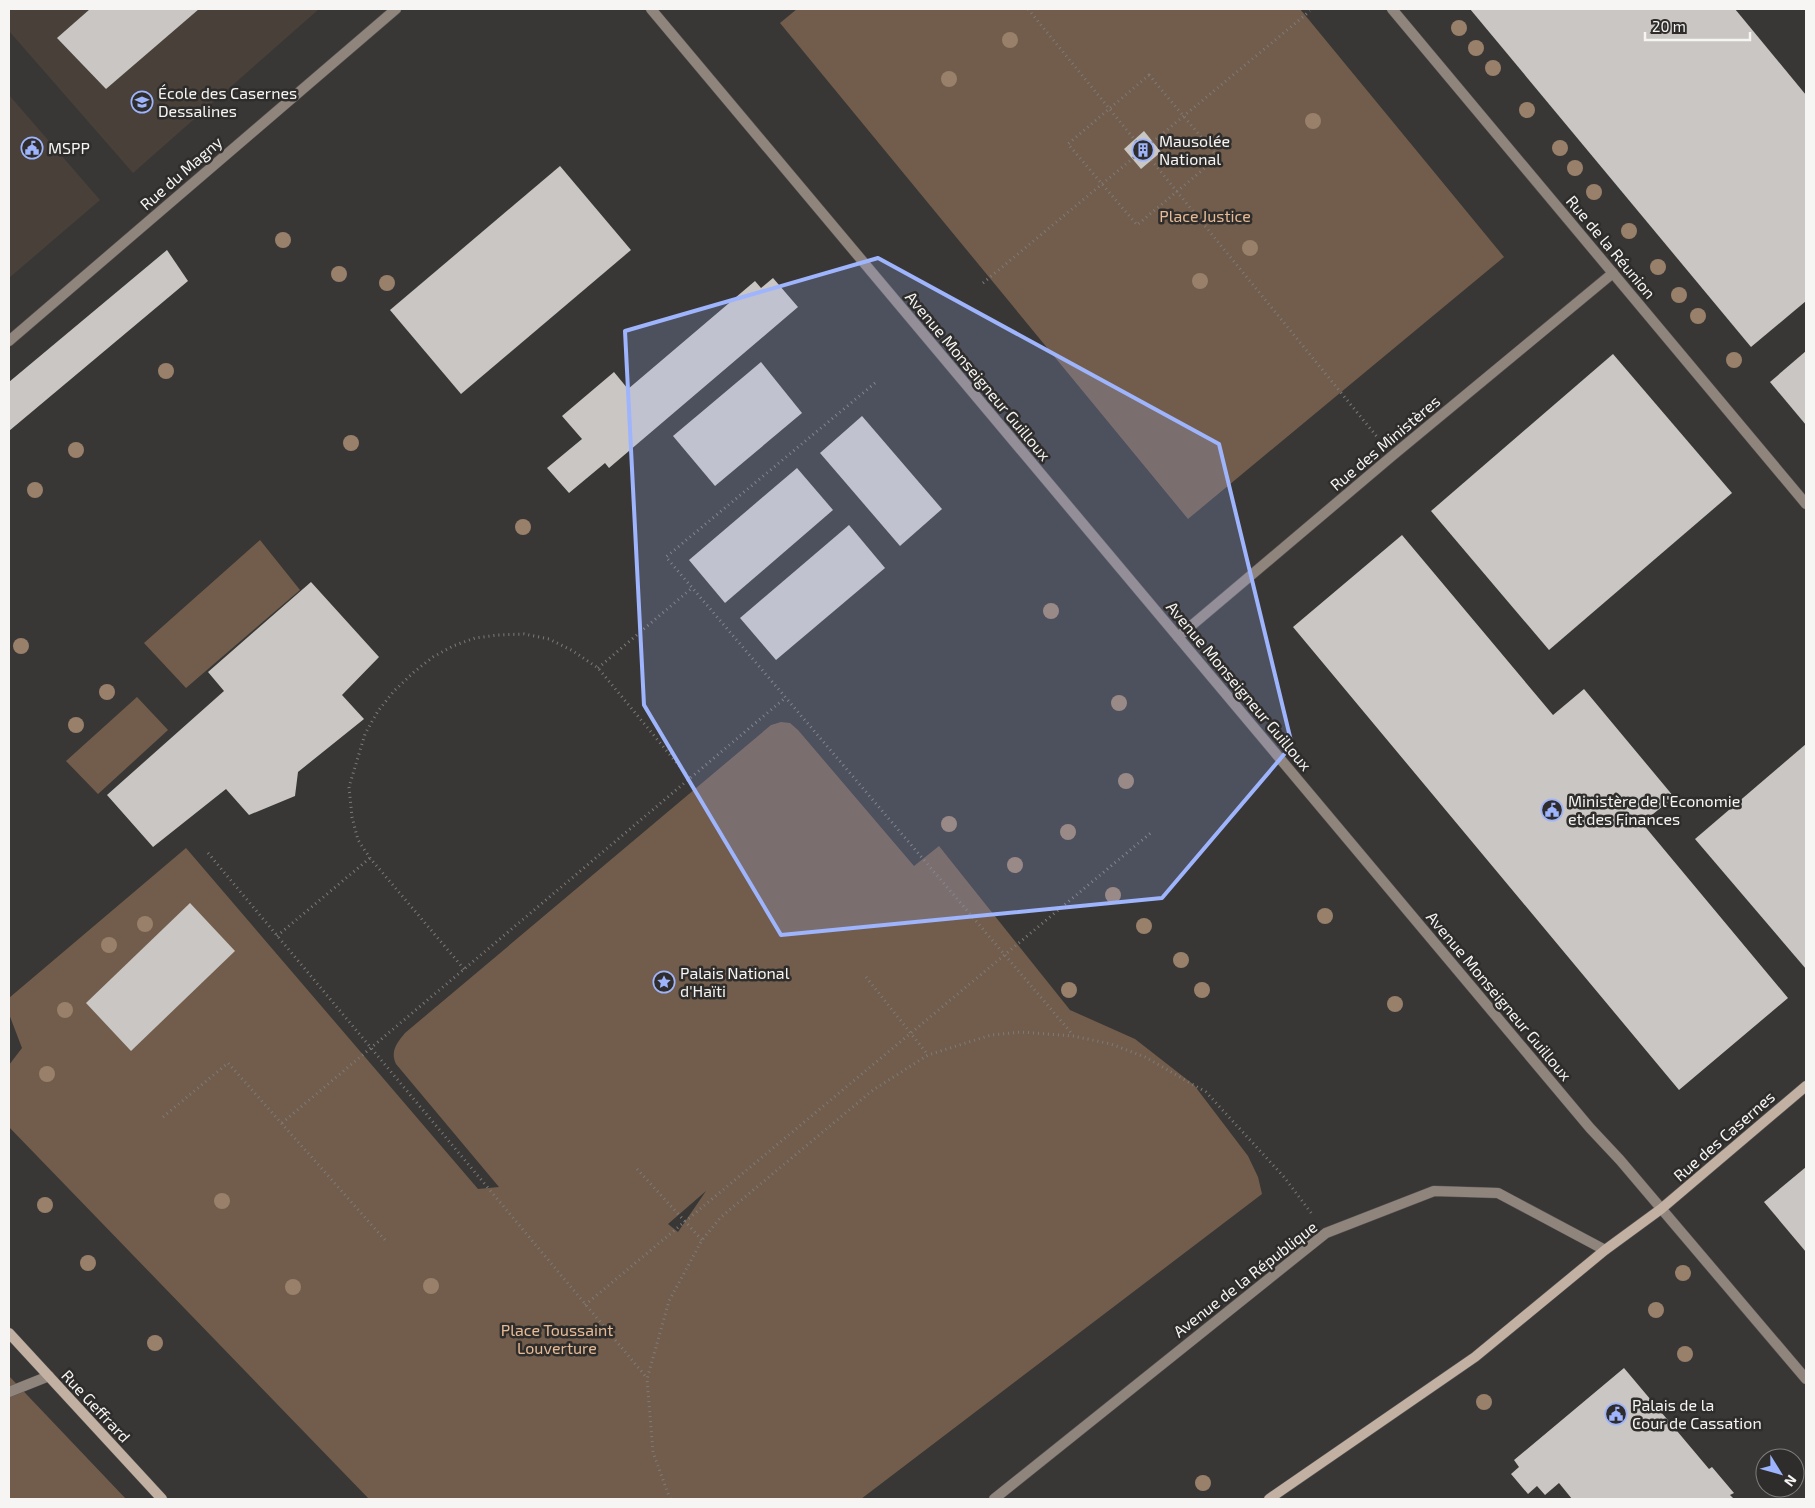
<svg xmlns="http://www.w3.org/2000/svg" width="1815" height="1508" viewBox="0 0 1815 1508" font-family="'Exo 2',sans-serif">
  <rect width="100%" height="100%" fill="#393735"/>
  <g fill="#484039">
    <polygon points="9,9 319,9 133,173 9,31"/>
    <polygon points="9,95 100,200 9,278"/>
  </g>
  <g fill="#725d4c" fill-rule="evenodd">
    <polygon points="797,9 1300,9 1504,257 1188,519 780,23"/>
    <polygon points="260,540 300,590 186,688 144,643"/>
    <polygon points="137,697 168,730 98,794 66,761"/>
    <path d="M781,722L790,723L798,730L914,866L939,846L1070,1010L1135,1039L1194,1085L1248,1156L1258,1177L1262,1194L861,1499H369L9,1127V1065L22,1048L9,1014V998L186,848L478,1189L499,1187L396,1064C390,1051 397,1043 405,1033L771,725ZM706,1191L678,1232L668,1224Z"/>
    <polygon points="9,1376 126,1499 9,1499"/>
  </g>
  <g fill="#c9c6c3">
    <polygon points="90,9 199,9 106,89 57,38"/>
    <polygon points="1470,9 1735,9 1806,95 1806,301 1751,347"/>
    <polygon points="1144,131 1161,152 1141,169 1124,149"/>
    <polygon points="560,166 631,250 461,394 390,310"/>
    <polygon points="167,250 188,281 9,431 9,382"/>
    <polygon points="773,278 798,307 609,468 605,463 569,493 547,468 582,439 562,416 614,372 628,389 755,281 761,288"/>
    <polygon points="1806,351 1806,425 1770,382"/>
    <polygon points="1613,354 1732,493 1549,650 1431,511"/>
    <polygon points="761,362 802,413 715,486 673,436"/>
    <polygon points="862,416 942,509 900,546 820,453"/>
    <polygon points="797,468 833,510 725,603 689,560"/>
    <polygon points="849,525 885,568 776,660 740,618"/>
    <polygon points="1402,535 1553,715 1584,689 1674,797 1642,823 1788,998 1679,1090 1293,627"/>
    <polygon points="311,582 379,657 342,695 364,719 298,772 295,796 249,815 226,789 153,847 107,795 224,691 208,672"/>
    <polygon points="1806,744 1806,969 1695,839"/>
    <polygon points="190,903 235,951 131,1051 86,1003"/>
    <polygon points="1806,1167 1806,1252 1764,1202"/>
    <polygon points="1624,1368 1709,1469 1712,1467 1734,1493 1730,1495 1734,1499 1572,1499 1559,1483 1545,1495 1537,1486 1528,1494 1511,1474 1519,1467 1514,1460"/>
  </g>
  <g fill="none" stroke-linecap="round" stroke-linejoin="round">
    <g stroke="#575553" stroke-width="11">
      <g id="service">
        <polyline points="9,1392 49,1376"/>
        <polyline points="994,1499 1326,1233 1434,1191 1498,1193 1605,1250"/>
      </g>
    </g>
    <g stroke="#575553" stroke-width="11">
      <g id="minor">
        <polyline points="1392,9 1806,504"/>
        <polyline points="9,341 396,9"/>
        <polyline points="1178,637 1392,456 1613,273"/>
      </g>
    </g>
    <g stroke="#575553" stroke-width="11">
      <polyline id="tertiary" points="651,9 1590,1128 1620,1160 1806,1379"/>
    </g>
    <g stroke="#575553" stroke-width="11">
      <g id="secondary">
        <polyline points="9,1333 162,1499"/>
        <polyline points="1269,1499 1475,1357 1605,1250 1661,1209 1806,1086"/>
      </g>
    </g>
    <g stroke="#7d7b79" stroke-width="3" stroke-dasharray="1 4" stroke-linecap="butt">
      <polyline points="1028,9 1378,438"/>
      <polygon points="1149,75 1218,157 1137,225 1068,144"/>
      <polyline points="983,283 1310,11"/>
      <polyline points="875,383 666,557 1073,1035"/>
      <polyline points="598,668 692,588"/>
      <polyline points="208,853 647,1378"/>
      <polyline points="277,936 370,858"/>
      <polyline points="464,969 370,858 358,840 352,817 349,787 365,734 378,711 394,691 414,672 433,657 453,646 475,638 498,635 524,634 549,639 573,651 598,668 690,779"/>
      <polyline points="866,977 928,1055"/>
      <polyline points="163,1117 228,1063 386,1241"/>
      <polyline points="282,1123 785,698"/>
      <polyline points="637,1169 702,1240"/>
      <polyline points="585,1305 1153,831"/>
      <polyline points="670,1499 653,1452 647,1379 669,1301 702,1240 721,1217 873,1090 928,1055 991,1035 1021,1032 1073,1036 1111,1044 1145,1057 1206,1092 1284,1177 1312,1214"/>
    </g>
    <use href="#service" stroke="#90857d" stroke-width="10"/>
    <use href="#minor" stroke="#90857d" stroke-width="10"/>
    <use href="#tertiary" stroke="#90857d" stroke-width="10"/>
    <use href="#secondary" stroke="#c2b1a3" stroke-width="10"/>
  </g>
  <g fill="#99806a">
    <circle cx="1459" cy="28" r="8"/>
    <circle cx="1010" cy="40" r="8"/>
    <circle cx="1476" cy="48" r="8"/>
    <circle cx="1493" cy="68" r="8"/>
    <circle cx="949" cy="79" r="8"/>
    <circle cx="1527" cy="110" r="8"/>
    <circle cx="1313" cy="121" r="8"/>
    <circle cx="1560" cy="148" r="8"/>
    <circle cx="1575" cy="168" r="8"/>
    <circle cx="1594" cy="192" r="8"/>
    <circle cx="1629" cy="231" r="8"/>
    <circle cx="283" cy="240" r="8"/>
    <circle cx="1250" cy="248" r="8"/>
    <circle cx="1658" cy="267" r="8"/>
    <circle cx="339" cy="274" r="8"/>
    <circle cx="1200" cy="281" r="8"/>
    <circle cx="387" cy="283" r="8"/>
    <circle cx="1679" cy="295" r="8"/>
    <circle cx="1698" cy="316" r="8"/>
    <circle cx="1734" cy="360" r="8"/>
    <circle cx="166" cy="371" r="8"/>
    <circle cx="351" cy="443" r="8"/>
    <circle cx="76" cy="450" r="8"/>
    <circle cx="35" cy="490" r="8"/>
    <circle cx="523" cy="527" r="8"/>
    <circle cx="1051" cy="611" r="8"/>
    <circle cx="21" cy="646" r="8"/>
    <circle cx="107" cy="692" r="8"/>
    <circle cx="1119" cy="703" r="8"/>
    <circle cx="76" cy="725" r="8"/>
    <circle cx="1126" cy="781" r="8"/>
    <circle cx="949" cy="824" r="8"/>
    <circle cx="1068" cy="832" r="8"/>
    <circle cx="1015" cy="865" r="8"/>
    <circle cx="1113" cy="895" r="8"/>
    <circle cx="1325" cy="916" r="8"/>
    <circle cx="145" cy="924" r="8"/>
    <circle cx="1144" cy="926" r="8"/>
    <circle cx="109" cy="945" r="8"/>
    <circle cx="1181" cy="960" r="8"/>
    <circle cx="1069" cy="990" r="8"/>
    <circle cx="1202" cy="990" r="8"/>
    <circle cx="1395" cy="1004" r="8"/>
    <circle cx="65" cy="1010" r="8"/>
    <circle cx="47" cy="1074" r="8"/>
    <circle cx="222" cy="1201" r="8"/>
    <circle cx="45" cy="1205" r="8"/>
    <circle cx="88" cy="1263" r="8"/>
    <circle cx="1683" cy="1273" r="8"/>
    <circle cx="431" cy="1286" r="8"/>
    <circle cx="293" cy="1287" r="8"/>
    <circle cx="1656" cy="1310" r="8"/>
    <circle cx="155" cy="1343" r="8"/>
    <circle cx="1685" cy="1354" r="8"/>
    <circle cx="1484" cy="1402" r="8"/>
    <circle cx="1203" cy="1483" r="8"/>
  </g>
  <path fill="#9eb4fd" fill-opacity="0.2" stroke="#9eb4fd" stroke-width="4" stroke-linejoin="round" d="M878,258L1219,444L1292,745L1162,898L781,935L644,705L625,331Z"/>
  <defs>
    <g id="school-ring" transform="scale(1.125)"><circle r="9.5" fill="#2f2d2b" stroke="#9eb4fd" stroke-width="1.5"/><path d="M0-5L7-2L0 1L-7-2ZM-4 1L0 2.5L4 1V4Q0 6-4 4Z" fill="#9eb4fd"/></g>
    <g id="civic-ring" transform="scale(1.125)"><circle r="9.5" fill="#2f2d2b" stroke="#9eb4fd" stroke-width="1.5"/><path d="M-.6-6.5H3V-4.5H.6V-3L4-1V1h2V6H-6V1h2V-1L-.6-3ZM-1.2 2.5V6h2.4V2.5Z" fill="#9eb4fd"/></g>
    <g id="building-ring" transform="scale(1.125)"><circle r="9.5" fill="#2f2d2b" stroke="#9eb4fd" stroke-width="1.5"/><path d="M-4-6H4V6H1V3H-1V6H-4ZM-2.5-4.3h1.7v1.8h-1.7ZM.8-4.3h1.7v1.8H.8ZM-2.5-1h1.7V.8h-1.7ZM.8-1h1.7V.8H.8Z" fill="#9eb4fd"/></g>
    <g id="sight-ring" transform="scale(1.125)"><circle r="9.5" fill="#2f2d2b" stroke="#9eb4fd" stroke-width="1.5"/><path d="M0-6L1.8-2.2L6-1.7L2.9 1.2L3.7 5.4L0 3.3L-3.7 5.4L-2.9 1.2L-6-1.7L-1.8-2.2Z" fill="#9eb4fd"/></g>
  </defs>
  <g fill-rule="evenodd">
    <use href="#school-ring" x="142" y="102"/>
    <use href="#civic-ring" x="32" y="148"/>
    <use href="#building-ring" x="1143" y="150"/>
    <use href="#civic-ring" x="1552" y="810"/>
    <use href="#sight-ring" x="664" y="982"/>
    <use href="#civic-ring" x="1616" y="1414"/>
  </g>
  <g text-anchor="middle" stroke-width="5" stroke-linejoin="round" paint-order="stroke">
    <g font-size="16" fill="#f6f5f3" stroke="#2f2d2b" text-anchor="start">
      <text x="158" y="99">École des Casernes<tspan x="158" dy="18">Dessalines</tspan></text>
      <text x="1159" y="147">Mausolée<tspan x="1159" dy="18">National</tspan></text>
      <text x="48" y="154">MSPP</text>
      <text x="1568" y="807">Ministère de l'Economie<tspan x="1568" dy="18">et des Finances</tspan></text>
      <text x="680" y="979">Palais National<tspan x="680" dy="18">d'Haïti</tspan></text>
      <text x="1632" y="1411">Palais de la<tspan x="1632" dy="18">Cour de Cassation</tspan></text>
    </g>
    <g font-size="16" fill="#f6f5f3" stroke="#2f2d2b">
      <text transform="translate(181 173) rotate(-41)" y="6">Rue du Magny</text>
      <text transform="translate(1611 247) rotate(50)" y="6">Rue de la Réunion</text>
      <text transform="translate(978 376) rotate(50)" y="6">Avenue Monseigneur Guilloux</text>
      <text transform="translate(1385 443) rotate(-40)" y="6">Rue des Ministères</text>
      <text transform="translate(1239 686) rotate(50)" y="6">Avenue Monseigneur Guilloux</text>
      <text transform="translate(1499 996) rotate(50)" y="6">Avenue Monseigneur Guilloux</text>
      <text transform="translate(1724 1136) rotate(-41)" y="6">Rue des Casernes</text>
      <text transform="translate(1245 1279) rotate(-38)" y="6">Avenue de la République</text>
      <text transform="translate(96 1406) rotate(47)" y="6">Rue Geffrard</text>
    </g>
    <g font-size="16" fill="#e7bb96" stroke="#2f2d2b">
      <text x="1205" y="222">Place Justice</text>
      <text x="557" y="1336">Place Toussaint<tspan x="557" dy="18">Louverture</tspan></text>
    </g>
  </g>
  <rect width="1815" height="1508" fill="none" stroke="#f6f5f3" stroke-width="20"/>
  <g transform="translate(1780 1473) rotate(127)"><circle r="24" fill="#2f2d2b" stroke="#7f7d7b"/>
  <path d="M0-4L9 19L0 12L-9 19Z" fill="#9eb4fd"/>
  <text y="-8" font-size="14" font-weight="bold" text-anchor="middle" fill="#f6f5f3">N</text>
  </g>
  <path d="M1645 32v8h105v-8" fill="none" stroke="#f6f5f3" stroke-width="2.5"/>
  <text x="1652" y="32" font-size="15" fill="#f6f5f3" stroke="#2f2d2b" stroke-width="4" paint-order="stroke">20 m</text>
</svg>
